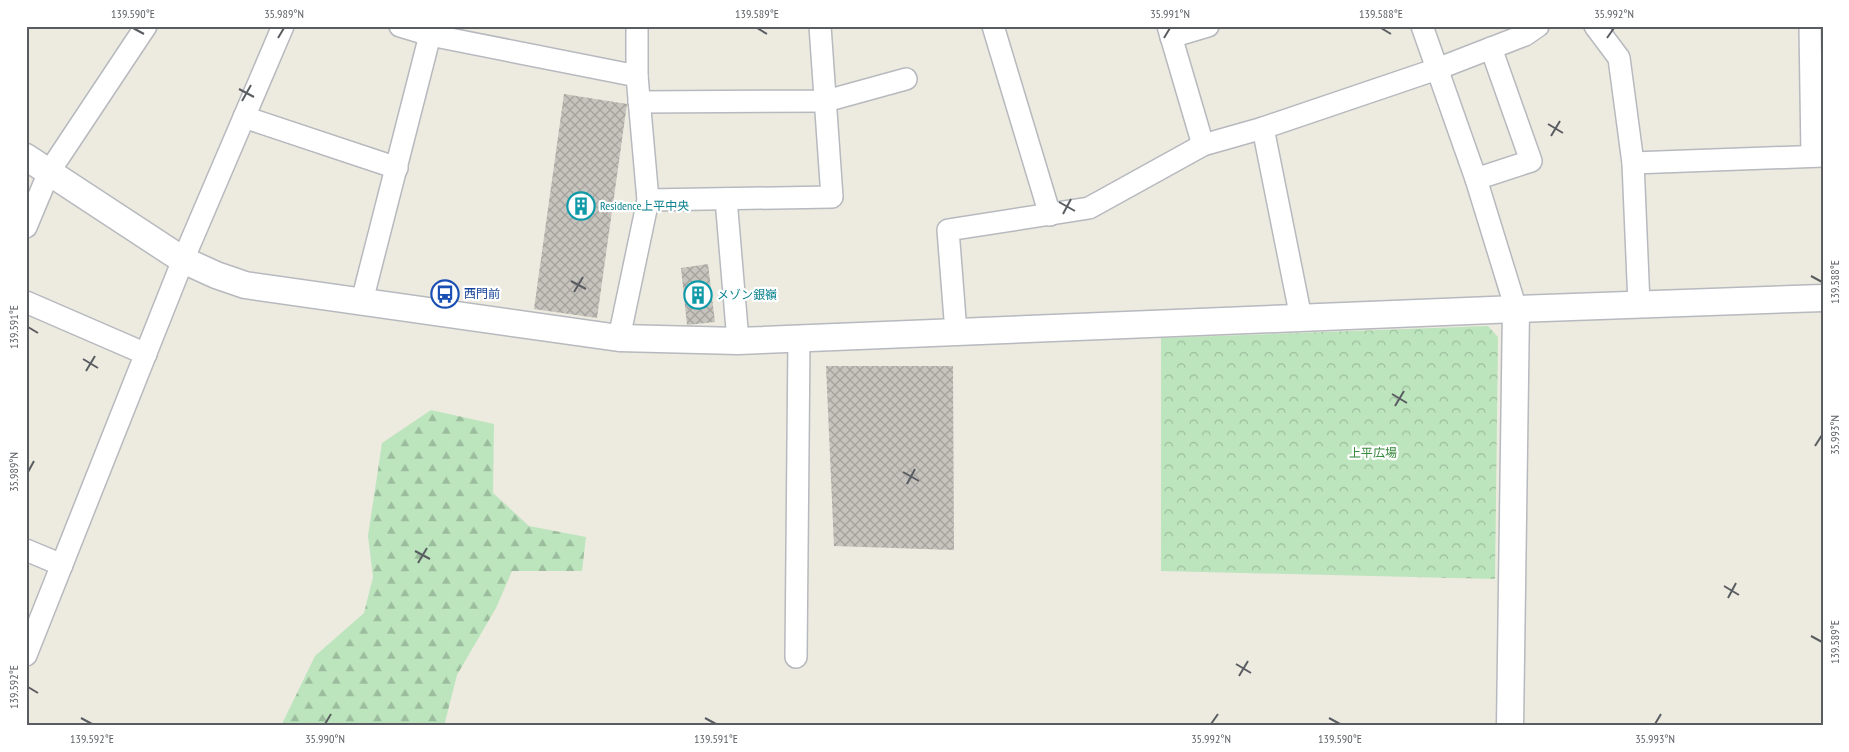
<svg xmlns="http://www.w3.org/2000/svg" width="1849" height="752" viewBox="0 0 1849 752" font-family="'PT Sans Narrow','Noto Sans JP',sans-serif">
  <defs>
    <pattern id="forest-firs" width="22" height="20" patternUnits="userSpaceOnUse" patternTransform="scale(1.25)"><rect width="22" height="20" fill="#bce5bd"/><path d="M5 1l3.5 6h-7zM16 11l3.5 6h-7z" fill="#9cbd9d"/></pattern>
    <pattern id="park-crowns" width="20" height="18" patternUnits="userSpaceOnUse" patternTransform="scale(1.25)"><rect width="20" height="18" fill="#bce5bd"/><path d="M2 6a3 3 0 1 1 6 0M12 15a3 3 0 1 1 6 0" fill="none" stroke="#9cbd9d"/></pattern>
    <pattern id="building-cross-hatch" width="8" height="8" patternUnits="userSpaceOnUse" patternTransform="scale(1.25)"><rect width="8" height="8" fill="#c7c4be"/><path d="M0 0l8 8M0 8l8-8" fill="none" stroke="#a5a29e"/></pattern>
  </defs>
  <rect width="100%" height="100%" fill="#edeae0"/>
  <polygon fill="url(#forest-firs)" points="431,410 494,424 493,493 529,526 586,537 582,571 512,571 496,608 457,675 444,726 281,726 315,656 364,613 373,577 368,536 382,443"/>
  <polygon fill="url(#park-crowns)" points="1488,326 1498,337 1495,579 1161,571 1161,338"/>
  <g fill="url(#building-cross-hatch)">
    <polygon points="564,94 627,104 597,318 534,309"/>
    <polygon points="708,264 715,322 687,325 681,268"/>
    <polygon points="826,366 953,366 954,550 834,546"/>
  </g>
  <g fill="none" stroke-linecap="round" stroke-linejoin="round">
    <g stroke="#b6b9be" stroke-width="24">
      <g id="minor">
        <polyline points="400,26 430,35 637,76"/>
        <polyline points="993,26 1050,215"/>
        <polyline points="1168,26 1203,145"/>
        <polyline points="1422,26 1476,179 1516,309"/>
        <polyline points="1595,26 1619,58 1633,163 1639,304"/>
        <polyline points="1810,26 1812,156"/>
        <polyline points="1171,37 1208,26"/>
        <polyline points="639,102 826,101 906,79"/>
        <polyline points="244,117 397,168"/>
        <polyline points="1263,128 1301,318"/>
        <polyline points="1633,163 1823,156"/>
        <polyline points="1476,179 1531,161 1491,48"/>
        <polyline points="726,199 738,341"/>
        <polyline points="648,200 832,197 820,26"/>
        <polyline points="26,227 49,172 146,26"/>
        <polyline points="362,301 430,35"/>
        <polyline points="26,302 146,354"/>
        <polyline points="956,332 948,230 1089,208 1203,145 1263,128 1437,69 1525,35 1538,26"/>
        <polyline points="619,338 648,200 637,76 637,26"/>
        <polyline points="26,550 62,565"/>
        <polyline points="26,655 183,260 283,26"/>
        <polyline points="796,657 799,339"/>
      </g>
    </g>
    <g stroke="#b6b9be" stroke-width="29">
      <g id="tertiary">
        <polyline points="26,157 183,260 216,275 245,285 619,338 738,341 1516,309 1823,298"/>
        <polyline points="1510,726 1516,309"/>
      </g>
    </g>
    <use href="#minor" stroke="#fff" stroke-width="21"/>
    <use href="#tertiary" stroke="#fff" stroke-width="26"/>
  </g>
  <path fill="none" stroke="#595d62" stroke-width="2" d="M133,28L144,34M757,28L767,34M1381,28L1391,34M278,38L284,28M1164,38L1170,28M1607,38L1614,28M239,89L254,97M242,101L251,85M1548,124L1563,133M1551,136L1560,121M1059,202L1075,211M1063,214L1071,199M1811,276L1822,282M571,281L586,289M574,292L583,277M28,327L38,333M83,359L98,368M86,371L95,356M1392,394L1407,403M1395,406L1404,391M1815,446L1822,435M28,472L34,461M903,472L919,481M907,484L915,469M415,551L430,559M418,563L427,548M1724,586L1739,595M1728,598L1736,583M1811,636L1822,642M1236,664L1251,673M1239,676L1248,661M28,687L38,693M81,718L92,724M705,718L716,724M1329,718L1340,724M325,724L331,714M1211,724L1218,714M1655,724L1661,714"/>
  <defs>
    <g id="building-ring" transform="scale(1.4375)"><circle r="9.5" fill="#fff" stroke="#0f9aa8" stroke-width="1.5"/><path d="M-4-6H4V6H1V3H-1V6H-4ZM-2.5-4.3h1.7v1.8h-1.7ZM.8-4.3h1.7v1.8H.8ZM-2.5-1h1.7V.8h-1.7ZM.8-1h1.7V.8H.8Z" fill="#0f9aa8"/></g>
    <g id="bus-ring" transform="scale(1.4375)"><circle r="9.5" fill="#fff" stroke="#1a4fb4" stroke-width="1.5"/><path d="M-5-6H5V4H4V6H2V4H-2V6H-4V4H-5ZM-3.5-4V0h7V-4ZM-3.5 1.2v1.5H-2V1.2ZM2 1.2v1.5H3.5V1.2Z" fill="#1a4fb4"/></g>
  </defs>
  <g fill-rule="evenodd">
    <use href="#building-ring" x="581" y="206"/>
    <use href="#bus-ring" x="445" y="294"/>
    <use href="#building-ring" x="698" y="295"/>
  </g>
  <g text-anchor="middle" stroke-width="4.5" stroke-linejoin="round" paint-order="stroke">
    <g font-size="12" fill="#0d838f" stroke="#fff" text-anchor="start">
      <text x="600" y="210">Residence上平中央</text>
      <text x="717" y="299">メゾン銀嶺</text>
    </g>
    <g font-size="12" fill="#164399" stroke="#fff" text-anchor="start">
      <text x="464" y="298">西門前</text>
    </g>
    <g font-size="12" fill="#338739" stroke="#fff">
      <text x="1373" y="457">上平広場</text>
    </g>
  </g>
  <rect width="1849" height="752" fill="none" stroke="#ffffff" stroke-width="55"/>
  <rect x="28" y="28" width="1794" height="696" fill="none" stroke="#595d62" stroke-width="2"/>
  <g font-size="12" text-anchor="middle" fill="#595d62">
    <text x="133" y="18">139.590°E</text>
    <text x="284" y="18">35.989°N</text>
    <text x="757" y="18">139.589°E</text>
    <text x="1170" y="18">35.991°N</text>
    <text x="1381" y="18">139.588°E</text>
    <text x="1614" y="18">35.992°N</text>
    <text transform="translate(1835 282) rotate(-90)" y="4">139.588°E</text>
    <text transform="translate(14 327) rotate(-90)" y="4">139.591°E</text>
    <text transform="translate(1835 435) rotate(-90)" y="4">35.993°N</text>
    <text transform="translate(14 472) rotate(-90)" y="4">35.989°N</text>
    <text transform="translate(1835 642) rotate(-90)" y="4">139.589°E</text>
    <text transform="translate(14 687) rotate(-90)" y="4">139.592°E</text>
    <text x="92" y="743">139.592°E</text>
    <text x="325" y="743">35.990°N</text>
    <text x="716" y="743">139.591°E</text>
    <text x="1211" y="743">35.992°N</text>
    <text x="1340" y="743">139.590°E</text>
    <text x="1655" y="743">35.993°N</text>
  </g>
</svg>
